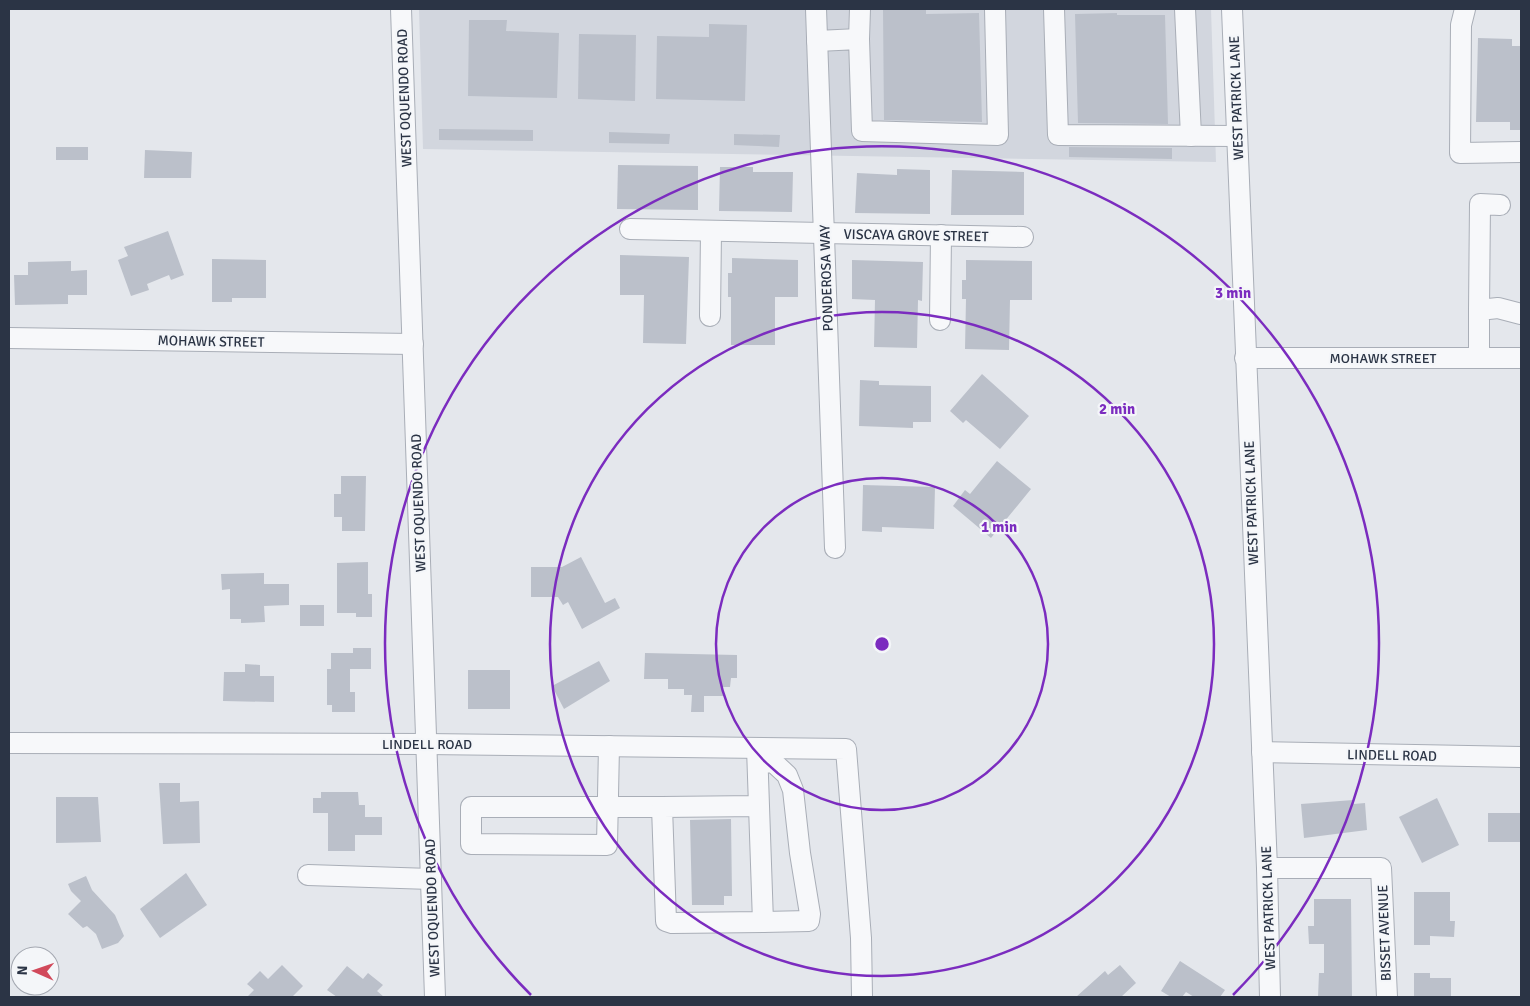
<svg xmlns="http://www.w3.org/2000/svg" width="1530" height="1006" viewBox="0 0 1530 1006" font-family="Signika,sans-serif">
  <rect width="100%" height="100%" fill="#e4e7ec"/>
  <polygon fill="#d2d6de" points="419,9 1211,9 1216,162 423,149"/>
  <g fill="#bbc0ca">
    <polygon points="883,10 926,10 926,14 979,13 982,122 884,120"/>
    <polygon points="1117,13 1117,15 1165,15 1168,124 1078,123 1075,14"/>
    <polygon points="469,20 507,20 506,31 559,33 557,98 468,96"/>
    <polygon points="709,24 747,25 745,101 656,99 657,36 709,37"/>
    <polygon points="579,34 636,35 635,101 578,99"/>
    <polygon points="1478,38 1512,39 1512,46 1521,46 1521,130 1510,130 1510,122 1476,122"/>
    <polygon points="439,129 533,130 533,141 439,140"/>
    <polygon points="609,132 670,134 669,144 609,143"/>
    <polygon points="734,134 780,135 779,147 734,145"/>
    <rect x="56" y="147" width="32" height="13"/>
    <polygon points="1069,147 1172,148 1172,159 1069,157"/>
    <polygon points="145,150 192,152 191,178 144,178"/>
    <polygon points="618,165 698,166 698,210 617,209"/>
    <polygon points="720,167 753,167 753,172 793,172 792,212 719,211"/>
    <polygon points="897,169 930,170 930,214 855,213 857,173 897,175"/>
    <polygon points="952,170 1024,172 1024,215 951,215"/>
    <polygon points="168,231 184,275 171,280 169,275 147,284 149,290 131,296 118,260 128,256 124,247"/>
    <polygon points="620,255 689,257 686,344 643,343 644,295 620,295"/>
    <polygon points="732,258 798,260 798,297 775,297 775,345 731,345 731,297 728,297 728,273 732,273"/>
    <polygon points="212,259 266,260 266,298 232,298 232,302 212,302"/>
    <polygon points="852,260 923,262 922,301 918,300 917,348 874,347 875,300 852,299"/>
    <polygon points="966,260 1032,261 1032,300 1010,300 1009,350 965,349 966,299 962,299 962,280 966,280"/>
    <polygon points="71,261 71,271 87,270 87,295 68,295 68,304 15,305 14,275 28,275 28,262"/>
    <polygon points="982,374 1029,416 1000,449 966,420 963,423 950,411"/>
    <polygon points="860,380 879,381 879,385 931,386 931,422 913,422 913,428 859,426"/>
    <polygon points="997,461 1031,489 991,538 953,506 965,490 970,494"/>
    <polygon points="341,476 366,476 365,531 342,531 342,517 334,517 334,494 341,494"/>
    <polygon points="863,485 935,487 934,529 882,527 882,532 862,531"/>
    <polygon points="581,557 605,603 615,598 620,608 582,629 568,602 563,605 558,597 531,597 531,567 562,567"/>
    <polygon points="368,562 368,594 372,594 372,617 356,617 356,613 337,613 337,563"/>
    <polygon points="264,573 264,584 289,584 289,605 264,606 265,622 241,623 241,619 230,619 230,589 222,590 221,574"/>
    <rect x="300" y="605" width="24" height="21"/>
    <polygon points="353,648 371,648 371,669 350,669 350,692 355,692 355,712 332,712 332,705 327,705 327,669 331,669 331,653 353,653"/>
    <polygon points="645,653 737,655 737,678 731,678 730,687 723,687 723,696 704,696 704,712 691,712 692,695 684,695 684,689 668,689 668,679 644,679"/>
    <polygon points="599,661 610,681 564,709 552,686"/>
    <polygon points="245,664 260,665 260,676 274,676 274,702 223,701 224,672 245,672"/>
    <rect x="468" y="670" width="42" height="39"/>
    <polygon points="159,783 180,783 180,802 199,801 200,843 163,844"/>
    <polygon points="321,792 358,792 359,805 365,805 365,817 382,817 382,835 355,835 355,851 328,851 328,813 313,813 313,798 321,798"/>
    <polygon points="56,797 98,797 101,842 56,843"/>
    <polygon points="1437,798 1459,845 1422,863 1399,817"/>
    <polygon points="1353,800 1354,804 1365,803 1367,830 1304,838 1301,804"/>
    <rect x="1488" y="813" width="33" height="29"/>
    <polygon points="731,819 732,896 724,896 724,905 692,905 690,820"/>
    <polygon points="186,873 207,905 160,938 140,909"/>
    <polygon points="86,876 92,890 115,915 124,936 118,943 102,949 96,934 87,926 83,928 68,914 81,901 71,891 68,884"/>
    <polygon points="1414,892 1450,892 1450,921 1455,921 1454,937 1430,936 1430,945 1414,945"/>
    <polygon points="1314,899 1351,899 1352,997 1318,997 1319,973 1324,973 1324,944 1309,944 1308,926 1314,926"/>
    <polygon points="1180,961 1225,990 1220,997 1194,997 1186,992 1182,997 1171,997 1161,991"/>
    <polygon points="282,965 303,986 292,997 247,997 254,990 247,984 260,971 268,979"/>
    <polygon points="1120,965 1136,983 1121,997 1076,997 1105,971 1108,975"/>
    <polygon points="347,966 363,979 368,973 383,985 377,991 384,997 337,997 327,990"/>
    <polygon points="1414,973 1430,973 1430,978 1451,978 1451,997 1414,997"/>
  </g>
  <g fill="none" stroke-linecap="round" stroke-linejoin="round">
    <g stroke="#a9aeb7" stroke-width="22">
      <g id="minor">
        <polyline points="401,9 435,997"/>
        <polyline points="816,9 835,548"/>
        <polyline points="1054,9 1058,135 1237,136"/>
        <polyline points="1185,9 1191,136"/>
        <polyline points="1232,9 1267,868 1270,997"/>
        <polyline points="1465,9 1461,25 1460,153 1521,152"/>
        <polyline points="859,39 860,9"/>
        <polyline points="817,41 859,39 862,131 998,135 995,9"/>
        <polyline points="630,229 1023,237"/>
        <polyline points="1479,310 1480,204 1500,205"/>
        <polyline points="710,316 711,231"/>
        <polyline points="940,320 941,235"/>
        <polyline points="9,338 413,344"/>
        <polyline points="1245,358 1521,358"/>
        <polyline points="1479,358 1479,310 1498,308 1521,314"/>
        <polyline points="9,743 426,744 846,749 861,938 862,997"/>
        <polyline points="609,746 607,845 471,844 471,807 662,807"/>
        <polyline points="757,748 763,922 672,923 666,921 662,807 759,806"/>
        <polyline points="1262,752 1521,757"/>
        <polyline points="758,763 773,762 787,775 793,790 800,853 810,914 809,921 763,922"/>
        <polyline points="1267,868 1381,868 1387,997"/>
        <polyline points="308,875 431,879"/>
      </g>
    </g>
    <use href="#minor" stroke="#f7f8fa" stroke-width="20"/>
  </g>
  <g fill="none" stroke="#7b2cbf" stroke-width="2.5">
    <circle cx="882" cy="644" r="166"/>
    <circle cx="882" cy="644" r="332"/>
    <path d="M531 995A497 497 0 1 1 1233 995"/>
  </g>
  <g text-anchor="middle" stroke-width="4.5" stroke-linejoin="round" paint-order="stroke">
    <g font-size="14" fill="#2b3445" stroke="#f4f6f9">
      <text transform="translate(404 98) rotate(-92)" y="5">WEST OQUENDO ROAD</text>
      <text transform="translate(1236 98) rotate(-92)" y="5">WEST PATRICK LANE</text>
      <text transform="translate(916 235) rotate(1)" y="5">VISCAYA GROVE STREET</text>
      <text transform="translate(826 278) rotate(-92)" y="5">PONDEROSA WAY</text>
      <text transform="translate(211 341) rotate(1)" y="5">MOHAWK STREET</text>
      <text x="1383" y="363">MOHAWK STREET</text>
      <text transform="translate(418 503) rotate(-92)" y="5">WEST OQUENDO ROAD</text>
      <text transform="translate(1251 503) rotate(-92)" y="5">WEST PATRICK LANE</text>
      <text x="427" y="749">LINDELL ROAD</text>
      <text transform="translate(1392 755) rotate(1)" y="5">LINDELL ROAD</text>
      <text transform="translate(432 908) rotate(-92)" y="5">WEST OQUENDO ROAD</text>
      <text transform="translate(1268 908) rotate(-92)" y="5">WEST PATRICK LANE</text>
      <text transform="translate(1384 933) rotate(-92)" y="5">BISSET AVENUE</text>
    </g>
  </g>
  <circle cx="882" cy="644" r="8" fill="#7b2cbf" stroke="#f4f6f9" stroke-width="2.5"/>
  <g font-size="15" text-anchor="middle" font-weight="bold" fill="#7b2cbf" stroke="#f4f6f9" stroke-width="4.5" stroke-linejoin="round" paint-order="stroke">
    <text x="1233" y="298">3 min</text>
    <text x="1117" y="414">2 min</text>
    <text x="999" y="532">1 min</text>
  </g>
  <rect width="1530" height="1006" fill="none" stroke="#2b3445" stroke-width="20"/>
  <g transform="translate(35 971) rotate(272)"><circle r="24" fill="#f4f6f9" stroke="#a4a8b1"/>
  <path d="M0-4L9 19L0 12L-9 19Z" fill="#d1495b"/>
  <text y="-8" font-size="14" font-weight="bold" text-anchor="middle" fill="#2b3445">N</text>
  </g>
</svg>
